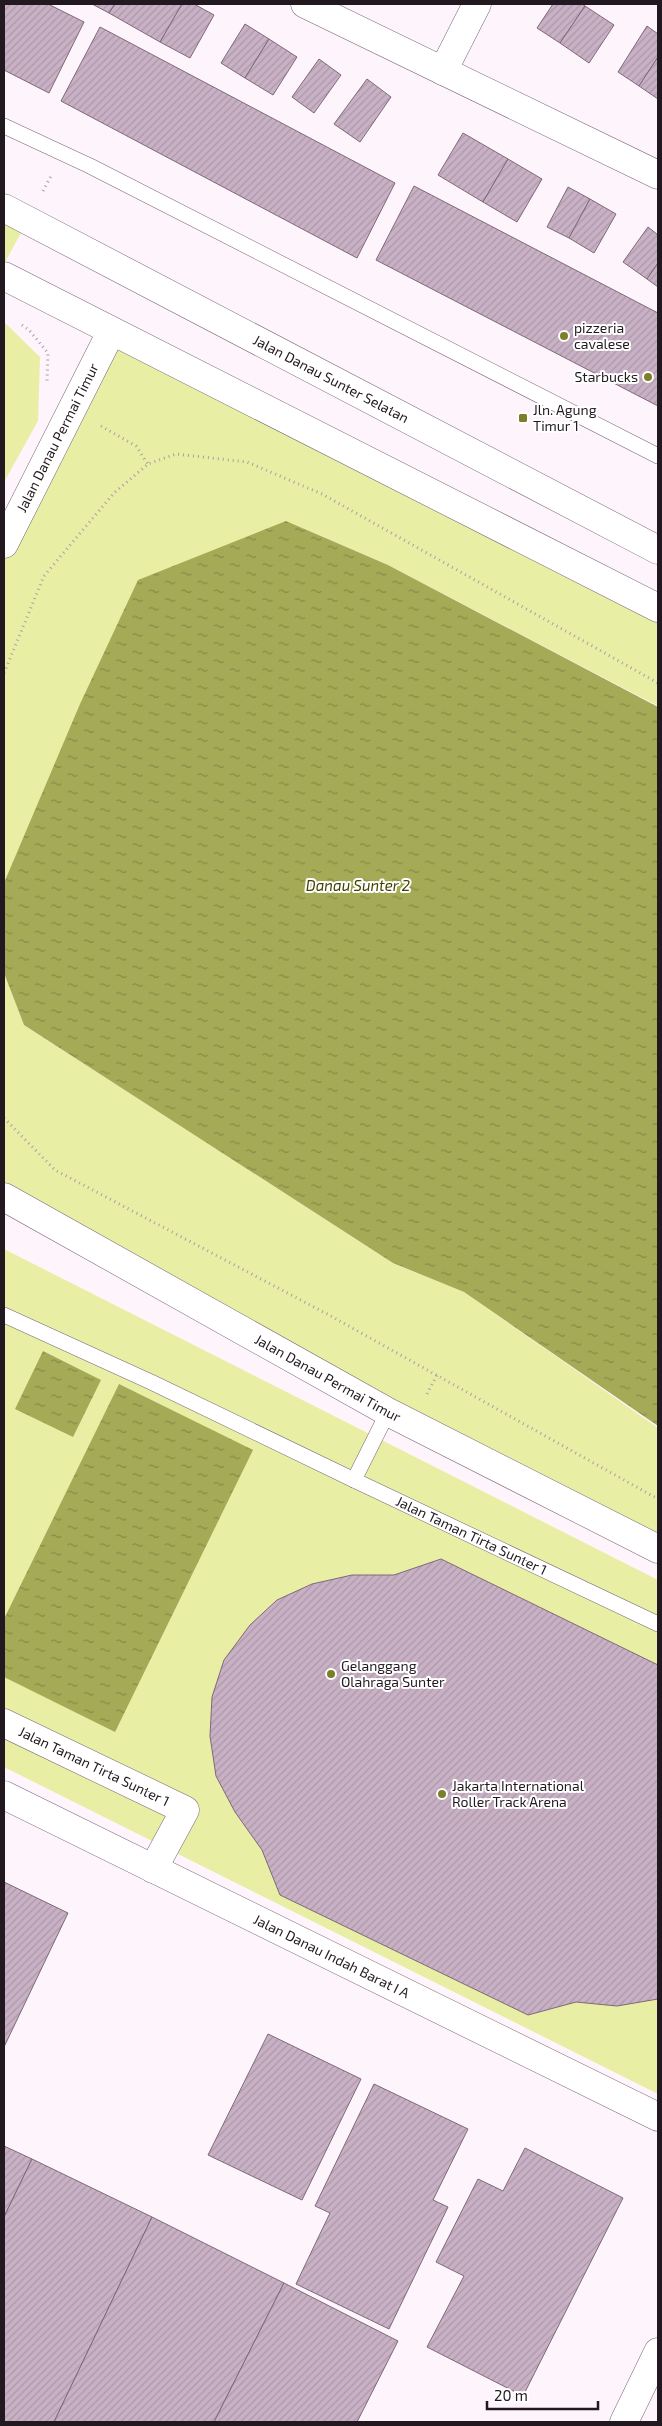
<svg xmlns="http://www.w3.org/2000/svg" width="662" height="2426" viewBox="0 0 662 2426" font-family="'Exo 2',sans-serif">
  <defs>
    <pattern id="water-ripples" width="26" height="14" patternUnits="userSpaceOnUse" patternTransform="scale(1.25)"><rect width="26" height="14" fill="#a5aa56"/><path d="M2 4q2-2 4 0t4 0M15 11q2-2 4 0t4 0" fill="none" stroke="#868a47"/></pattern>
    <pattern id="building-hatch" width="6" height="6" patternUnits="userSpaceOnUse" patternTransform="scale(1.25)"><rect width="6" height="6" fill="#c9b1c5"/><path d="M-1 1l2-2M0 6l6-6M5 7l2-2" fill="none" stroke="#ac98a9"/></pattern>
  </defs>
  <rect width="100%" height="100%" fill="#fef4fc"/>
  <g fill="#e9eea5">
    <polygon points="4,208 28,220 4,264"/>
    <polygon points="4,322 40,357 38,421 4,482"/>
    <polygon points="111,332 658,614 658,706 388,565 286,521 4,884 4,544"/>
    <polygon points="4,973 24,1025 393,1263 464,1292 658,1428 658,1549 4,1196"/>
    <polygon points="4,1249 658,1580 658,2094 4,1767"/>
  </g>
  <g fill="url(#water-ripples)">
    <polygon points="286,521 388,565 658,707 658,1426 464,1292 393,1263 24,1025 4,973 4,883 80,704 138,580"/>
    <polygon points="43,1351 101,1380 73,1437 15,1409"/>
    <polygon points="119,1384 253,1450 115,1732 4,1677 4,1619"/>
  </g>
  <g fill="url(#building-hatch)" stroke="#7e687a">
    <polygon points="4,4 48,4 84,22 49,93 4,70"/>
    <polygon points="92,4 115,4 109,13"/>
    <polygon points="115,4 182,4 160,42 109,13"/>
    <polygon points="182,4 194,4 214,15 190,58 160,42"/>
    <polygon points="553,4 582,4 585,6 560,43 537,28"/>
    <polygon points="585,6 614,25 589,63 560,43"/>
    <polygon points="245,24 269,39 245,78 221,63"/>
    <polygon points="647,26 658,34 658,57 639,86 618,72"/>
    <polygon points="100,27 395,183 357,258 61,101"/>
    <polygon points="269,39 297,57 273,95 245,78"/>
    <polygon points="658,57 658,99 639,86"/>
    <polygon points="319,59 341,75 314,113 292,97"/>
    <polygon points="367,79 391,97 360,142 334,124"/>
    <polygon points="463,133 508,159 483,202 438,175"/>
    <polygon points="508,159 542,179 517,222 483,202"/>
    <polygon points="414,186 658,313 658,406 376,260"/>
    <polygon points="568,187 590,199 569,238 547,227"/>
    <polygon points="590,199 616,214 594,253 569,238"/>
    <polygon points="648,227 658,235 658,263 647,279 623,262"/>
    <polygon points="658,263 658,287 647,279"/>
    <polygon points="441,1559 658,1665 658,1999 617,2006 576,2002 528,2015 280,1895 262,1850 235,1812 216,1776 210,1736 212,1697 224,1660 250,1625 277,1600 312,1584 352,1575 394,1575"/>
    <polygon points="4,1882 68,1913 4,2047"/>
    <polygon points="268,2034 361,2079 302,2200 208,2155"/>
    <polygon points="374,2084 468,2129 433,2200 448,2207 389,2329 296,2284 330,2213 315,2206"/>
    <polygon points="4,2146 32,2159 4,2217"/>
    <polygon points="525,2148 623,2198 523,2396 427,2347 464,2276 436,2262 478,2179 503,2191"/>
    <polygon points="32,2159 152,2217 54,2422 4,2422 4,2217"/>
    <polygon points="152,2217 284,2283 214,2422 54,2422"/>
    <polygon points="284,2283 398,2341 357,2422 214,2422"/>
  </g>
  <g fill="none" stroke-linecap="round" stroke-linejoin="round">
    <g stroke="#7b6578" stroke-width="16">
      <g id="service">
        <polyline points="4,126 90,166 658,456"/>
        <polyline points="4,1315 151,1382 354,1480"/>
        <path id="s1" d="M388,1412L354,1480L658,1624"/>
      </g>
    </g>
    <g stroke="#7b6578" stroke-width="29">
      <g id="minor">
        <polyline points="305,4 658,175"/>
        <polyline points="443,71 477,4"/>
        <path id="s2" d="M4,1723L185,1810L153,1869"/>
        <path id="s3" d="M4,1795L658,2117"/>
      </g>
    </g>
    <g stroke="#7b6578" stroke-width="29">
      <g id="tertiary">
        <path id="s4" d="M4,208L658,550"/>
        <polyline points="4,276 658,608"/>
        <path id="s5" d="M4,544L111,332"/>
        <path id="s6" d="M4,1197L388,1412L658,1549"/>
        <polyline points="624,2422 658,2352"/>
      </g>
    </g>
    <g stroke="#a89fa6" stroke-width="3" stroke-dasharray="1 4" stroke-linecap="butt">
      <polyline points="43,191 51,176"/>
      <polyline points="22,325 29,330 48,353 47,381"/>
      <polyline points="101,426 136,446 148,464"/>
      <polyline points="4,673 44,576 114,493 148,464 176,454 247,462 322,494 658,683"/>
      <polyline points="4,1118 55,1170 329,1315 658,1499"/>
      <polyline points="427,1394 437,1375"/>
    </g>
    <use href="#service" stroke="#fff" stroke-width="15"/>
    <use href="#minor" stroke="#fff" stroke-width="28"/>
    <use href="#tertiary" stroke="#fff" stroke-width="28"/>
  </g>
  <g fill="#7b7f28" stroke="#fff" stroke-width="2">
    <circle cx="564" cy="336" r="5"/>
    <circle cx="648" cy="377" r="5"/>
    <rect x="518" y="413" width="10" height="10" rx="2.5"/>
    <circle cx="331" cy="1674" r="5"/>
    <circle cx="442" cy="1794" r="5"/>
  </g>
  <g text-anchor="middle" stroke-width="4" stroke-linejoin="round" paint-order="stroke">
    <g font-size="14" fill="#221920" stroke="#fff" text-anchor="start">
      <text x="574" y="333">pizzeria<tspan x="574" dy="16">cavalese</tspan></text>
      <text x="638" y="382" text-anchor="end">Starbucks</text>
      <text x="533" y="415">Jln. Agung<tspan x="533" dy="16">Timur 1</tspan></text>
      <text x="341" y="1671">Gelanggang<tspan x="341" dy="16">Olahraga Sunter</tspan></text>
      <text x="452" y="1791">Jakarta International<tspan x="452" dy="16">Roller Track Arena</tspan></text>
    </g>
    <g font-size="14" fill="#221920" stroke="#fff">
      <text dy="5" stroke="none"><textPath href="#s4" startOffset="369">Jalan Danau Sunter Selatan</textPath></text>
      <text dy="5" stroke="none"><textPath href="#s5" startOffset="119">Jalan Danau Permai Timur</textPath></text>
      <text dy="5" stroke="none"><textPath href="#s6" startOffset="371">Jalan Danau Permai Timur</textPath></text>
      <text dy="5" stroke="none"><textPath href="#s1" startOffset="206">Jalan Taman Tirta Sunter 1</textPath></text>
      <text dy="5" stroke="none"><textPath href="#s2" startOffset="100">Jalan Taman Tirta Sunter 1</textPath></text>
      <text dy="5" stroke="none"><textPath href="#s3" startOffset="365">Jalan Danau Indah Barat I A</textPath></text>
    </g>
    <g font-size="15" font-style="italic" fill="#424300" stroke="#fff">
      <text x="358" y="891">Danau Sunter 2</text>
    </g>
  </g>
  <rect width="662" height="2426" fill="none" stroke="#221920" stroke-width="10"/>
  <path d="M487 2401v8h111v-8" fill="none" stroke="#221920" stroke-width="2.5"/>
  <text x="494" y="2401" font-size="15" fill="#221920" stroke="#ffffff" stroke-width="4" paint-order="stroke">20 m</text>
</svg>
